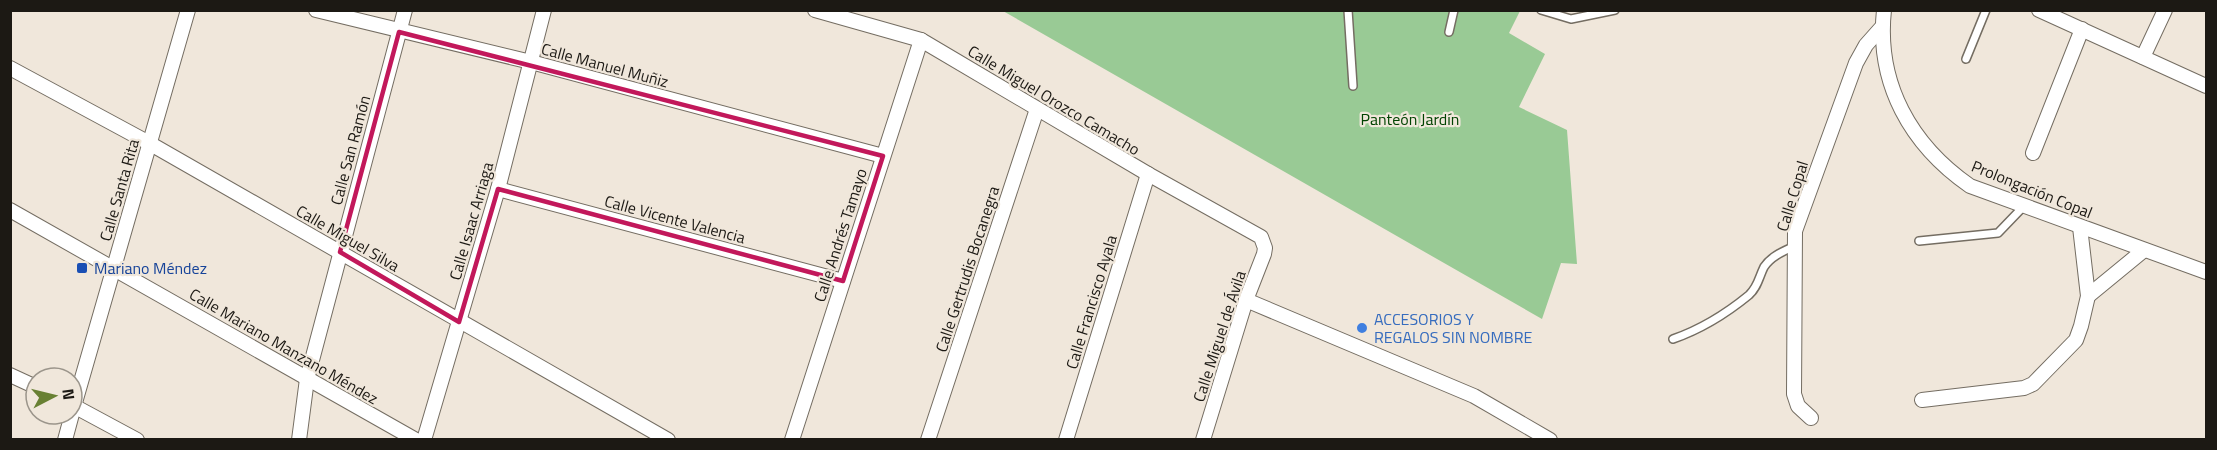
<svg xmlns="http://www.w3.org/2000/svg" width="2217" height="450" font-family="'Titillium Web',sans-serif">
<style>
.green{fill:#99ca95}
.lines{fill:none;stroke-linecap:round;stroke-linejoin:round}
.service-casing{stroke:#746d62;stroke-width:10}
.minor-casing{stroke:#746d62;stroke-width:16}
.service{stroke:#fff;stroke-width:7}
.minor{stroke:#fff;stroke-width:14}
.marked{fill:none;stroke:#c2185b;stroke-width:4.5;stroke-linejoin:round}
.transit-dot{fill:#1a4fb4;stroke:#f0e7db;stroke-width:2}
.shop-dot{fill:#3f7fe0;stroke:#f0e7db;stroke-width:2}
.labels{text-anchor:middle;dominant-baseline:central;stroke-width:4.5;stroke-linejoin:round;paint-order:stroke}
.street-label{font-size:16px;fill:#1c1914;stroke:#f0e7db}
.park-label{font-size:16px;fill:#004301;stroke:#f0e7db}
.transit-label{font-size:16px;fill:#164399;stroke:#f0e7db;text-anchor:start}
.shop-label{font-size:16px;fill:#366cbe;stroke:#f0e7db;text-anchor:start}
</style>
<rect width="100%" height="100%" fill="#f0e7db"/>
<polygon class="green" points="1003,11 1520,11 1509,33 1545,54 1519,107 1567,130 1577,264 1561,263 1542,319"/>
<g class="lines">
<g class="service-casing">
<g id="service">
<polyline points="1348,10 1353,86"/>
<polyline points="1541,10 1571,19 1615,10"/>
<polyline points="1449,32 1454,10"/>
<polyline points="1966,59 1986,10"/>
<polyline points="1919,241 1998,233 2023,207"/>
<path d="M1673,339C1699,330 1727,313 1749,295C1758,287 1759,277 1764,267C1771,256 1784,251 1795,246"/>
</g>
</g>
<g class="minor-casing">
<g id="minor">
<polyline points="316,10 531,62 883,156"/>
<polyline points="815,10 921,40 1148,174 1261,237 1265,248 1264,254 1246,300 1203,440"/>
<path d="M1884,10C1876,84 1911,145 1970,186L2206,272"/>
<polyline points="2039,10 2206,86"/>
<polyline points="2143,57 2165,10"/>
<polyline points="10,68 149,143 668,440"/>
<polyline points="2033,153 2082,29"/>
<polyline points="498,189 843,281"/>
<polyline points="10,210 416,440"/>
<polyline points="2088,296 2144,250"/>
<polyline points="1246,300 1474,396 1550,440"/>
<polyline points="10,375 36,387"/>
<polyline points="1922,400 2024,388 2033,384 2076,340 2081,326 2088,296 2080,227"/>
<polyline points="72,405 137,440"/>
<polyline points="72,413 188,10"/>
<polyline points="1811,418 1798,406 1794,394 1795,231 1856,63 1866,45 1882,27"/>
<polyline points="65,440 72,414"/>
<polyline points="299,440 307,379 405,10"/>
<polyline points="424,440 498,189 544,10"/>
<polyline points="792,440 921,40"/>
<polyline points="928,440 1037,109"/>
<polyline points="1066,440 1148,174"/>
</g>
</g>
<use href="#service" class="service"/>
<use href="#minor" class="minor"/>
</g>
<path class="marked" d="M399,32L883,156L843,281L498,189L459,322L340,252Z"/>
<rect class="transit-dot" x="76" y="262" width="12" height="12" rx="3"/>
<circle class="shop-dot" cx="1362" cy="328" r="6"/>
<g class="labels">
<g class="street-label">
<text transform="translate(605 65) rotate(15)">Calle Manuel Muñiz</text>
<text transform="translate(1054 100) rotate(31)">Calle Miguel Orozco Camacho</text>
<text transform="translate(350 150) rotate(-75)">Calle San Ramón</text>
<text transform="translate(2032 189) rotate(22)">Prolongación Copal</text>
<text transform="translate(119 190) rotate(-74)">Calle Santa Rita</text>
<text transform="translate(1792 196) rotate(-73)">Calle Copal</text>
<text transform="translate(675 219) rotate(15)">Calle Vicente Valencia</text>
<text transform="translate(471 221) rotate(-74)">Calle Isaac Arriaga</text>
<text transform="translate(840 235) rotate(-72)">Calle Andrés Tamayo</text>
<text transform="translate(348 238) rotate(30)">Calle Miguel Silva</text>
<text transform="translate(967 269) rotate(-72)">Calle Gertrudis Bocanegra</text>
<text transform="translate(1091 302) rotate(-73)">Calle Francisco Ayala</text>
<text transform="translate(1219 336) rotate(-72)">Calle Miguel de Ávila</text>
<text transform="translate(284 346) rotate(30)">Calle Mariano Manzano Méndez</text>
</g>
<g class="park-label">
<text x="1410" y="119">Panteón Jardín</text>
</g>
<g class="transit-label">
<text x="94" y="268">Mariano Méndez</text>
</g>
<g class="shop-label">
<text x="1374" y="319">ACCESORIOS Y<tspan x="1374" dy="18">REGALOS SIN NOMBRE</tspan></text>
</g>
</g>
<rect width="2217" height="450" fill="none" stroke="#1c1914" stroke-width="24"/>
<g transform="translate(54 396) rotate(83)"><circle r="28" fill="#f0e7db" stroke="#9b958b" stroke-width="1.5"/>
<path d="M0-4.5L10 22L0 15L-10 22Z" fill="#688033"/>
<text y="-9" font-size="16" font-weight="bold" text-anchor="middle" fill="#1c1914">N</text>
</g>
</svg>
